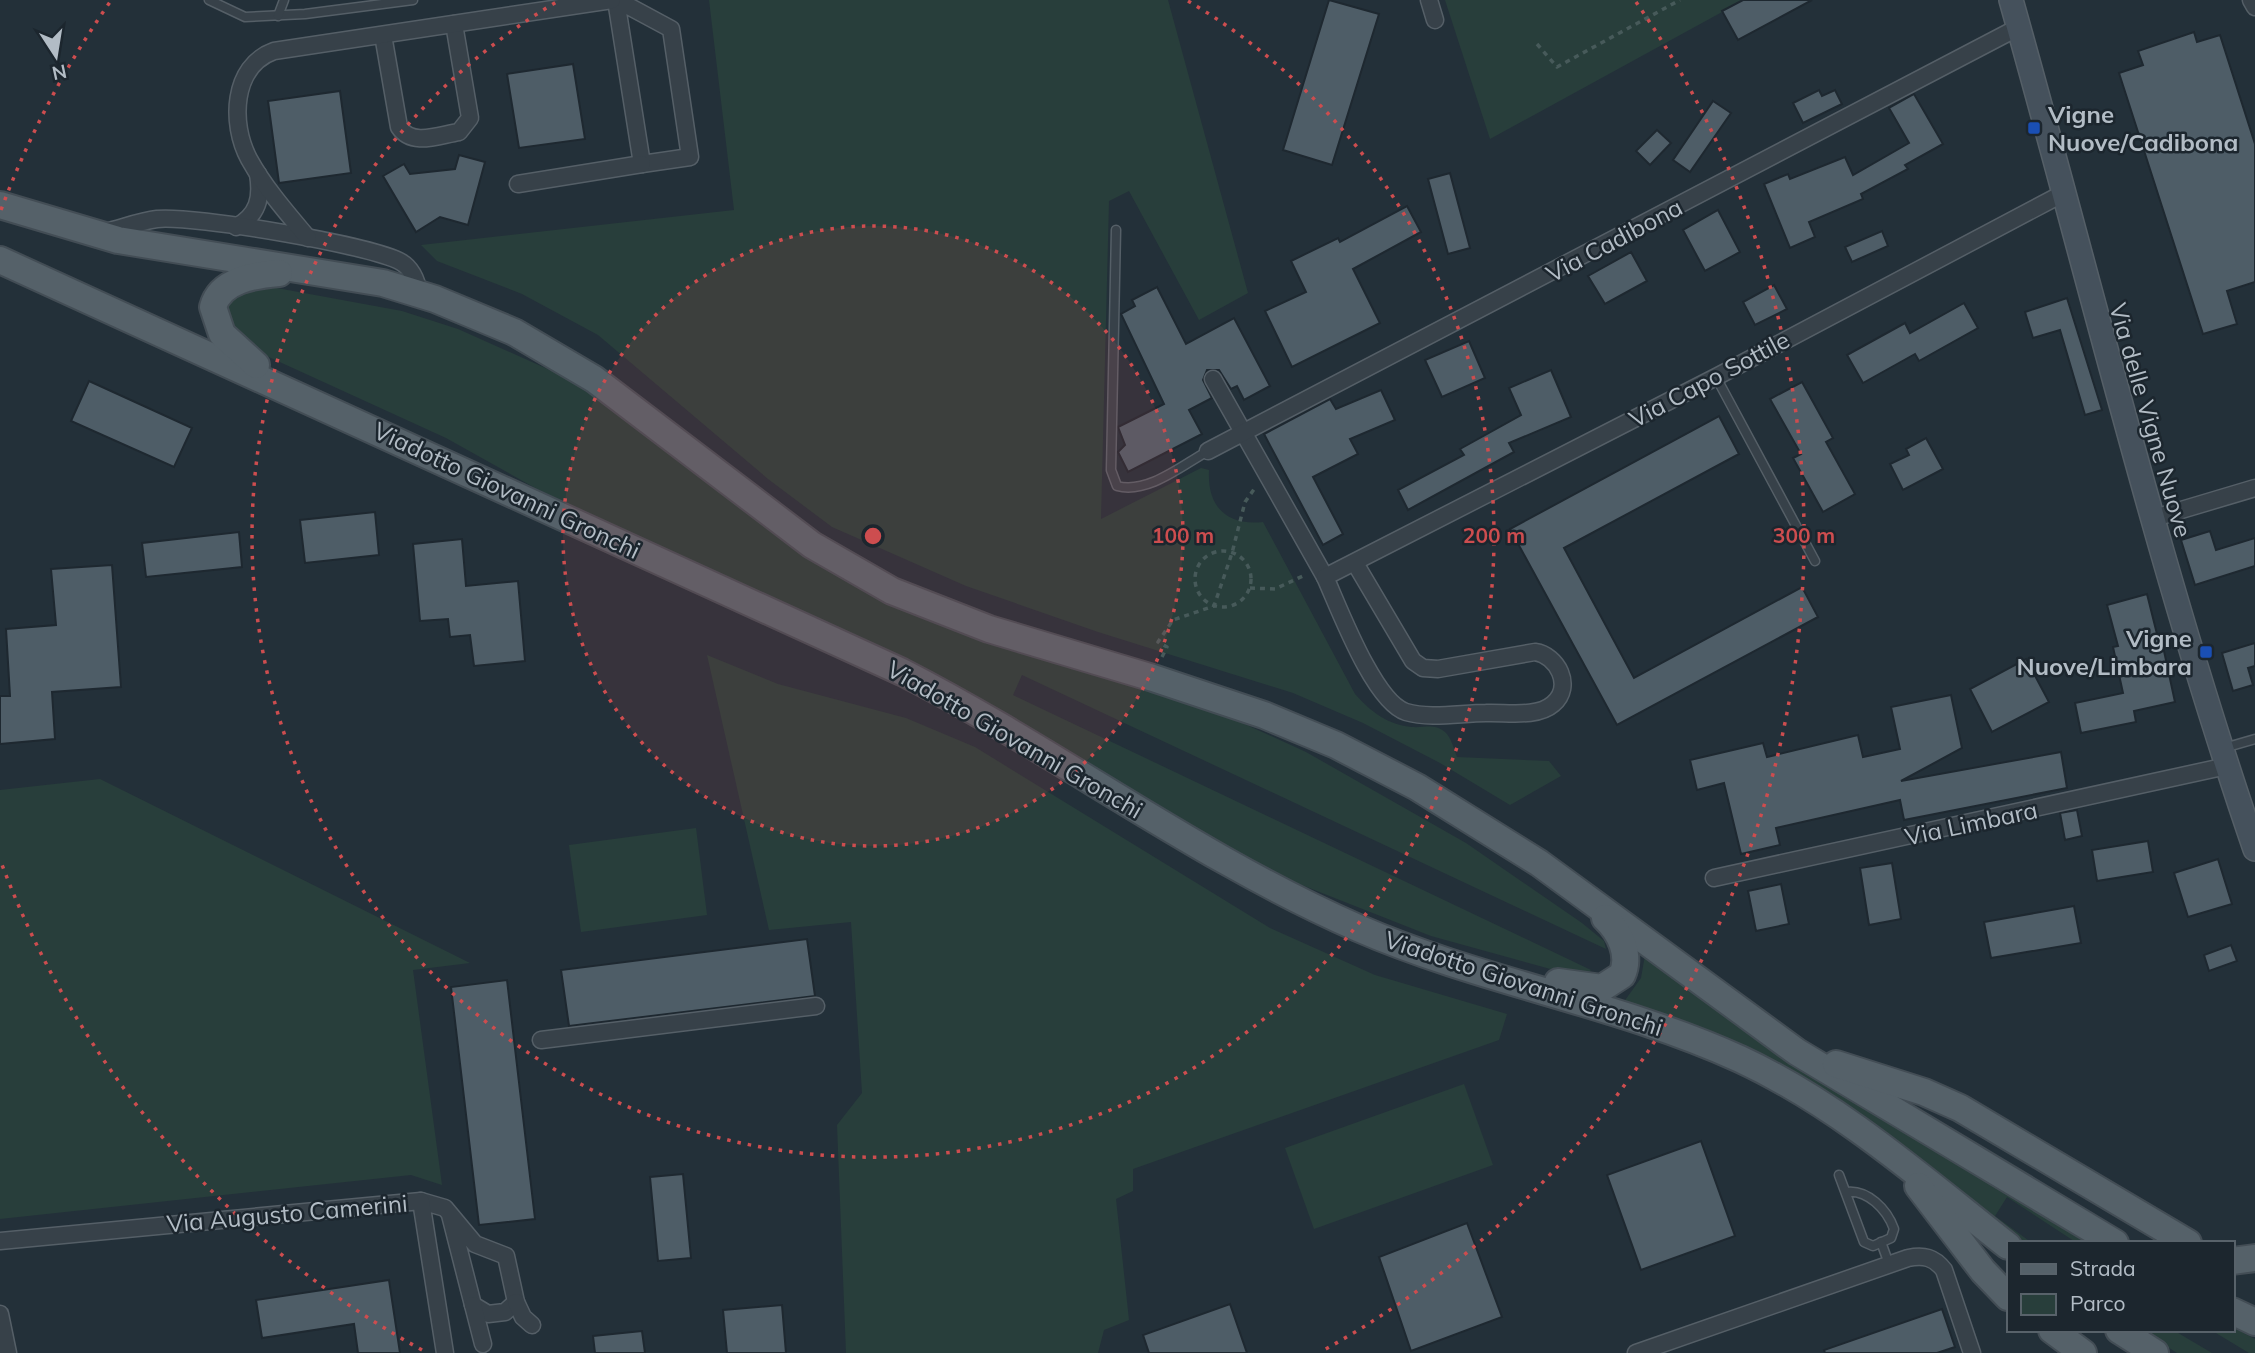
<svg xmlns="http://www.w3.org/2000/svg" width="2255" height="1353" font-family="Mulish,sans-serif">
<style>
.green{fill:#283e3b}
.building{fill:#4e5d67;stroke:#1e2830;stroke-width:2}
.lines{fill:none;stroke-linecap:round;stroke-linejoin:round}
.lane-casing{stroke:#555f67;stroke-width:11}
.street-casing{stroke:#555f67;stroke-width:19}
.secondary-casing{stroke:#555f67;stroke-width:26}
.primary-casing{stroke:#434d55;stroke-width:30}
.path{stroke:#475a5a;stroke-width:3.5;stroke-dasharray:5 5;stroke-linecap:butt}
.lane{stroke:#374149;stroke-width:8}
.street{stroke:#374149;stroke-width:16}
.secondary{stroke:#45515c;stroke-width:23}
.primary{stroke:#556169;stroke-width:26}
.ring{fill:none;stroke:#cd4d4f;stroke-width:3.5;stroke-dasharray:3.5 7}
.transit-dot{fill:#1a4fb4;stroke:#1c262e;stroke-width:2.5}
.labels{text-anchor:middle;dominant-baseline:central;stroke-width:5;stroke-linejoin:round;paint-order:stroke}
.poi-label{font-size:24px;font-weight:bold;fill:#b2bcc5;stroke:#1c262e;text-anchor:start}
.street-label{font-size:24px;fill:#b2bcc5;stroke:#1c262e}
.centre{fill:#cd4d4f;stroke:#1c262e;stroke-width:3.5}
.ring-label{font-size:21px;text-anchor:middle;font-weight:bold;fill:#cd4d4f;stroke:#1c262e;stroke-width:5;stroke-linejoin:round;paint-order:stroke}
</style>
<rect width="100%" height="100%" fill="#233039"/>
<g class="green">
<path d="M709,0H1168L1248,293L1199,320L1129,191L1109,201L1101,519L1201,468L1209,470C1207,507 1227,526 1263,522L1355,694C1371,712 1388,725 1412,727C1425,728 1434,723 1445,732C1451,737 1454,749 1457,757L1549,761L1561,776L1510,805L1440,763L1363,723L1293,693L1098,632L966,586L832,527L768,479L598,335L522,294L437,261L421,245L734,210Z"/>
<polygon points="1445,0 1744,0 1490,139"/>
<polygon points="266,286 402,311 458,329 572,380 606,400 755,519 861,589 921,618 983,641 1159,692 1225,715 1306,752 1466,843 1582,923 1604,941 1606,949 1022,675 1013,695 1591,970 1583,978 1431,936 1261,869 942,678 537,489 446,438 238,343 224,302 229,294"/>
<polygon points="707,655 778,684 906,718 975,747 1270,928 1375,975 1507,1014 1499,1040 1133,1169 1133,1191 1116,1199 1129,1320 1104,1330 1098,1353 846,1353 837,1125 862,1093 851,922 769,930"/>
<polygon points="100,779 470,963 413,970 442,1185 411,1175 0,1219 0,790"/>
<polygon points="696,828 707,915 581,932 569,845"/>
<polygon points="1645,955 2090,1243 2077,1243 2007,1197 1995,1216 2032,1243 2022,1243 1945,1180 1623,1003 1641,978"/>
<polygon points="1464,1084 1493,1165 1314,1229 1285,1148"/>
<polygon points="2232,1327 2255,1339 2255,1353 2249,1353 2211,1330 2232,1330"/>
<polygon points="2142,1330 2173,1330 2212,1353 2177,1353"/>
</g>
<g class="building">
<polygon points="1329,0 1379,14 1332,165 1283,150"/>
<polygon points="1743,0 1812,0 1738,40 1722,11"/>
<polygon points="2194,32 2197,42 2220,35 2255,144 2255,282 2227,291 2237,324 2203,334 2119,73 2143,65 2138,51"/>
<polygon points="573,64 585,139 519,148 507,74"/>
<polygon points="1819,90 1822,96 1835,90 1842,104 1803,123 1793,103"/>
<polygon points="340,91 351,173 279,183 268,101"/>
<polygon points="1914,94 1943,144 1905,165 1908,169 1861,194 1863,199 1809,222 1815,237 1790,248 1764,184 1788,174 1790,179 1845,157 1853,175 1909,143 1889,108"/>
<polygon points="1713,101 1731,113 1690,172 1673,160"/>
<polygon points="1657,130 1671,143 1650,165 1636,151"/>
<polygon points="459,155 485,162 468,225 440,217 416,232 383,176 404,164 410,174 455,169"/>
<polygon points="1450,173 1470,248 1448,254 1428,179"/>
<polygon points="1407,206 1421,232 1353,269 1380,323 1292,367 1265,311 1306,292 1291,261 1338,238 1340,242"/>
<polygon points="1718,210 1740,252 1705,271 1683,230"/>
<polygon points="1882,231 1888,246 1852,262 1845,247"/>
<polygon points="1631,252 1647,281 1605,304 1588,276"/>
<polygon points="1774,285 1787,309 1755,325 1743,302"/>
<polygon points="1157,287 1186,344 1234,318 1270,386 1244,400 1237,386 1231,389 1219,370 1207,370 1203,380 1212,398 1189,410 1202,434 1128,472 1118,452 1125,445 1118,427 1164,404 1121,314 1135,306 1132,300"/>
<polygon points="2067,298 2102,410 2085,415 2060,330 2033,338 2025,312"/>
<polygon points="1964,303 1978,328 1919,361 1915,354 1863,383 1847,355 1905,323 1910,333"/>
<polygon points="1469,341 1485,378 1442,397 1425,360"/>
<polygon points="1551,370 1571,417 1509,443 1514,452 1408,510 1398,490 1464,455 1460,449 1521,415 1509,388"/>
<polygon points="89,381 192,428 174,467 71,421"/>
<polygon points="1802,382 1833,438 1826,442 1855,494 1823,512 1793,458 1801,454 1770,399"/>
<polygon points="1381,390 1395,420 1350,439 1358,454 1313,477 1343,534 1323,545 1264,434 1330,399 1336,409"/>
<polygon points="1719,416 1739,454 1564,548 1634,678 1802,587 1818,617 1617,725 1510,529"/>
<polygon points="1926,438 1943,469 1903,490 1890,464 1909,455 1906,449"/>
<polygon points="375,512 379,555 305,563 300,520"/>
<polygon points="2210,531 2216,550 2255,538 2255,566 2195,585 2181,540"/>
<polygon points="239,532 242,567 146,577 142,543"/>
<polygon points="462,539 466,586 518,581 525,661 474,666 470,635 450,637 448,619 420,621 413,544"/>
<polygon points="112,565 121,687 52,692 55,739 0,744 0,696 10,696 6,629 56,625 51,569"/>
<polygon points="2147,594 2158,638 2161,637 2175,702 2134,711 2136,722 2081,733 2075,703 2123,693 2113,647 2118,646 2107,605"/>
<polygon points="2255,643 2255,666 2248,668 2253,685 2233,691 2222,653"/>
<polygon points="2026,659 2049,702 1992,732 1970,689"/>
<polygon points="1951,695 1962,748 1901,781 2061,752 2067,788 1904,820 1900,800 1776,828 1780,845 1741,854 1724,783 1697,790 1690,760 1763,743 1767,757 1858,735 1863,757 1900,749 1891,707"/>
<polygon points="2077,810 2082,836 2065,840 2060,813"/>
<polygon points="2148,841 2153,872 2097,881 2092,850"/>
<polygon points="2218,859 2232,904 2188,917 2174,873"/>
<polygon points="1892,863 1901,919 1869,925 1860,868"/>
<polygon points="1781,884 1789,924 1756,931 1748,891"/>
<polygon points="2074,906 2081,943 1991,958 1984,922"/>
<polygon points="807,939 815,996 569,1026 561,970"/>
<polygon points="2231,945 2237,961 2209,971 2204,955"/>
<polygon points="507,980 535,1219 479,1225 451,987"/>
<polygon points="1701,1141 1735,1236 1641,1270 1607,1175"/>
<polygon points="683,1174 691,1258 658,1261 650,1177"/>
<polygon points="1467,1223 1502,1317 1411,1351 1379,1257"/>
<polygon points="389,1280 400,1353 358,1353 354,1324 262,1338 256,1300"/>
<polygon points="1230,1304 1247,1353 1149,1353 1143,1335"/>
<polygon points="782,1305 786,1353 727,1353 723,1310"/>
<polygon points="1942,1309 1955,1347 1937,1353 1825,1353 1824,1350"/>
<polygon points="642,1331 645,1353 595,1353 593,1336"/>
</g>
<g class="lines">
<g class="lane-casing">
<g id="lane">
<polyline points="209,0 245,17 305,14 413,0"/>
<polyline points="278,16 284,0"/>
<path d="M1116,230L1111,470L1117,486C1148,494 1181,466 1208,451"/>
<polyline points="1716,377 1815,561"/>
<polyline points="2224,748 2255,739"/>
<path d="M1839,1175L1864,1242L1873,1246L1891,1238L1894,1229C1887,1209 1867,1189 1846,1192"/>
<polyline points="1881,1242 1889,1264"/>
</g>
</g>
<g class="street-casing">
<g id="street">
<polyline points="616,0 642,164 690,157 671,29 617,0"/>
<polyline points="1429,0 1435,20"/>
<polyline points="2251,0 2255,7"/>
<path d="M383,35L399,127C412,147 439,135 459,132L470,118L454,24"/>
<polyline points="518,184 642,164"/>
<path d="M236,227C258,215 262,198 258,174"/>
<path d="M105,232C122,228 140,221 157,219C193,215 371,245 401,262C413,269 417,281 419,294"/>
<path d="M308,238C287,213 265,188 249,159C230,124 232,66 274,51L612,0"/>
<polyline points="1213,379 1325,577"/>
<polyline points="1208,451 2019,27"/>
<polyline points="2151,519 2255,488"/>
<path d="M1355,563L1413,661L1423,668L1438,669L1535,652C1557,655 1574,686 1553,704C1537,718 1506,712 1486,713C1461,713 1430,719 1406,712C1374,702 1339,608 1325,577L1716,377L2062,194"/>
<polyline points="1714,878 2227,766"/>
<polyline points="541,1040 816,1006"/>
<polyline points="421,1201 445,1208 475,1244 506,1256 516,1302 505,1312 488,1314 473,1305 450,1215"/>
<polyline points="0,1241 421,1201 445,1353"/>
<polyline points="516,1302 523,1317 532,1325"/>
<polyline points="473,1305 483,1344"/>
<polyline points="0,1314 8,1353"/>
<path d="M1636,1353L1908,1258C1924,1255 1934,1257 1944,1270L1972,1353"/>
</g>
</g>
<g class="secondary-casing">
<path id="secondary" d="M2011,0C2091,284 2159,570 2255,849"/>
</g>
<g class="primary-casing">
<g id="primary">
<polyline points="0,205 118,240 383,283 435,299 514,332 594,379 812,545 892,591 989,629 1153,678 1264,715 1336,745 1417,787 1539,863 1797,1052 2115,1243"/>
<path d="M0,260L902,672C1058,752 1198,858 1358,928C1482,982 1617,1003 1740,1059C1839,1105 1923,1179 2008,1246"/>
<path d="M256,365L222,334L213,307C220,280 255,275 279,273"/>
<path d="M1558,982L1602,988L1622,975C1631,955 1620,932 1605,918"/>
<polyline points="1836,1064 1924,1092 1960,1108 2188,1243"/>
<polyline points="1918,1186 1983,1271 2008,1297"/>
<polyline points="2232,1261 2255,1258"/>
<polyline points="2232,1311 2255,1322"/>
<polyline points="2052,1330 2083,1353"/>
<polyline points="2119,1330 2155,1353"/>
</g>
</g>
<g class="path">
<polyline points="1537,44 1557,67 1680,0"/>
<circle cx="1223" cy="579" r="28"/>
<polyline points="1250,588 1275,589 1305,575"/>
<polyline points="1162,657 1167,647 1158,642 1173,620 1214,606 1232,553 1245,502 1255,488"/>
</g>
<use href="#lane" class="lane"/>
<use href="#street" class="street"/>
<use href="#secondary" class="secondary"/>
<use href="#primary" class="primary"/>
</g>
<circle cx="873" cy="536" r="310" fill="#cd4d4f" fill-opacity=".12"/>
<g class="ring">
<circle cx="873" cy="536" r="310"/>
<path d="M1188 1A621 621 0 1 1 558 1"/>
<path d="M422 1350A931 931 0 0 1 1 862M1 210A931 931 0 0 1 110 2M1636 2A931 931 0 0 1 1324 1350"/>
</g>
<g class="transit-dot">
<rect x="2027" y="121" width="14" height="14" rx="3.5"/>
<rect x="2199" y="645" width="14" height="14" rx="3.5"/>
</g>
<g class="labels">
<g class="poi-label">
<text x="2048" y="114">Vigne<tspan x="2048" dy="28">Nuove/Cadibona</tspan></text>
<text x="2192" y="638" text-anchor="end">Vigne<tspan x="2192" dy="28">Nuove/Limbara</tspan></text>
</g>
<g class="street-label">
<text transform="translate(1614 240) rotate(-28)">Via Cadibona</text>
<text transform="translate(1709 379) rotate(-28)">Via Capo Sottile</text>
<text transform="translate(2151 420) rotate(74)">Via delle Vigne Nuove</text>
<text transform="translate(507 490) rotate(25)">Viadotto Giovanni Gronchi</text>
<text transform="translate(1015 739) rotate(30)">Viadotto Giovanni Gronchi</text>
<text transform="translate(1971 823) rotate(-12)">Via Limbara</text>
<text transform="translate(1524 983) rotate(18)">Viadotto Giovanni Gronchi</text>
<text transform="translate(287 1213) rotate(-5)">Via Augusto Camerini</text>
</g>
</g>
<circle cx="873" cy="536" r="10" class="centre"/>
<g class="ring-label">
<text x="1183" y="543">100 m</text>
<text x="1494" y="543">200 m</text>
<text x="1804" y="543">300 m</text>
</g>
<rect x="2007" y="1241" width="228" height="91" fill="#1c262e" stroke="#58626a" stroke-width="2"/>
<rect x="2021" y="1264" width="35" height="10" fill="#556169" stroke="#58626a" stroke-width="2"/>
<text x="2070" y="1276" font-size="21" fill="#b2bcc5">Strada</text>
<rect x="2021" y="1294" width="35" height="21" fill="#283e3b" stroke="#58626a" stroke-width="2"/>
<text x="2070" y="1311" font-size="21" fill="#b2bcc5">Parco</text>
<g transform="translate(56 56) rotate(168)" stroke="#1c262e" stroke-width="5" paint-order="stroke">
<path d="M0-5L12 26L0 18L-12 26Z" fill="#b2bcc5"/>
<text y="-10" font-size="19" font-weight="bold" text-anchor="middle" fill="#b2bcc5">N</text>
</g>
</svg>
